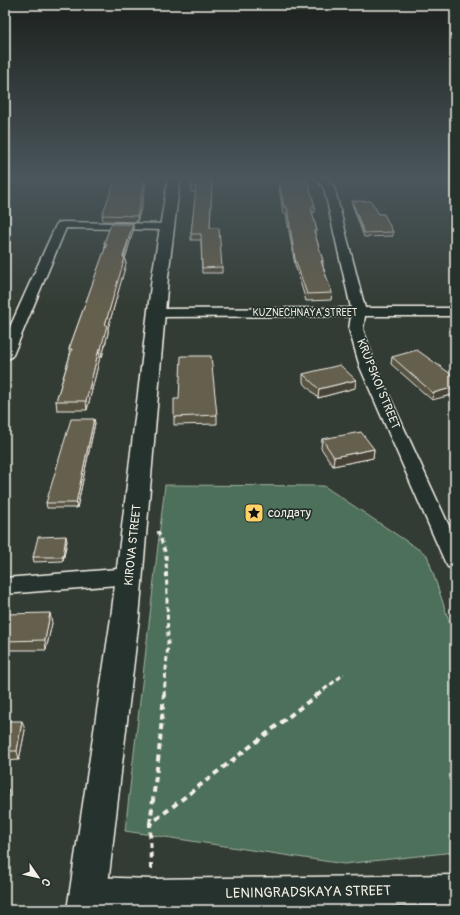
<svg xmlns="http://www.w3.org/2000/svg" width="460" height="915" font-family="Pangolin,sans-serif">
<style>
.green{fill:#4e705a;stroke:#a1b0a1}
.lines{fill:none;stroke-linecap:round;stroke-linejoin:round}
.minor-casing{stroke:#f4f1e8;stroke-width:3}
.tertiary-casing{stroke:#f4f1e8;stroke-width:3}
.path-far1{stroke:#f4f1e8;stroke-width:3;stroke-dasharray:5 3.5;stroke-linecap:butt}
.path{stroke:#f4f1e8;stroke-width:4;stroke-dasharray:6 4.5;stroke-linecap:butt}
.minor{fill:#26332d;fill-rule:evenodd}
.tertiary{fill:#26332d;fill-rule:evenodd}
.wall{fill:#575243;stroke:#f4f1e8}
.shaded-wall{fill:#474237;stroke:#f4f1e8}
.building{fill:#655f4e;stroke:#f4f1e8}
.labels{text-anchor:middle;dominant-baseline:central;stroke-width:3.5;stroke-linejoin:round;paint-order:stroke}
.far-street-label{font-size:10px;fill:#f4f1e8;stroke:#26332d}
.street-label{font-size:12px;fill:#f4f1e8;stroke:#26332d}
.poi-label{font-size:12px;fill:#f4f1e8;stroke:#26332d;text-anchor:start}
.near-street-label{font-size:14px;fill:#f4f1e8;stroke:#26332d}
</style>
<rect width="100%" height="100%" fill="#333c34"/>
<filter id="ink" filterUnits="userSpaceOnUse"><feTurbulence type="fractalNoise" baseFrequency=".025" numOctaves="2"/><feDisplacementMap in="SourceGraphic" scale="8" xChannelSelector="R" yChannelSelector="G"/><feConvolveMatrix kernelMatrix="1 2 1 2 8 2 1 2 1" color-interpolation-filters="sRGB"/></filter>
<g filter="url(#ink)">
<polygon class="green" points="165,485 324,486 427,555 455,639 455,852 344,864 125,831"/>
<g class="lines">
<g class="minor-casing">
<g id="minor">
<polygon points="315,178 326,178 334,187 365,308 455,308 455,316 365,316 363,329 376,367 455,539 455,569 448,567 445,562 360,367 349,329 351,316 156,317 151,316 149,313 151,310 156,309 351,308 324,188"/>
<polygon points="62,222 166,224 170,225 172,227 170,229 166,230 66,228 13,355 10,358 5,360 5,338 56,225 58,223"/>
<polygon points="130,568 138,571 141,576 138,581 130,584 5,594 5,578"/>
<polygon points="455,875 455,905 151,909 89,907 78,903 74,892 78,881 89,877 151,879"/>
</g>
</g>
<g class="tertiary-casing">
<polygon id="tertiary" points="168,178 180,178 168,277 139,618 105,910 67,910 111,618 152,277"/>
</g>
<g class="path-far1">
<polyline points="158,531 166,554 168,643 164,695"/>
<polyline points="317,695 344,674"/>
</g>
<g class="path">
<polyline points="150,824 159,752 164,694"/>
<polyline points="151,869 150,824 318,694"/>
</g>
<use href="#minor" class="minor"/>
<use href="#tertiary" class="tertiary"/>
</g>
<g class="wall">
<polygon points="209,178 209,182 212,182 210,228 222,267 222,273 202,273 201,240 191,240 191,234 196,192 191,192 191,187"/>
<polygon points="143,181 145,181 145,187 143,197 143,201 137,222 103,221 102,215"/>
<polygon points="279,181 315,207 315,212 312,213 317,231 316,237 323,261 323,267 332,293 331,300 306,301 295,265 286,213 283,213 279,187"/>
<polygon points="352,201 379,214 393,232 393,236 364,237 352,204"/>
<polygon points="133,224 133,231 125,259 126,264 108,328 108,333 102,357 100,357 87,410 57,410 56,401 70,355 69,349 105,250 104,243"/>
<polygon points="392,357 455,377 432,400 391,364"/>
<polygon points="303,374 355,388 318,398 303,382"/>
<polygon points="179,399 217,415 217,424 174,425 174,417"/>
<polygon points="95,423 77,508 47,508 46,503"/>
<polygon points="322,439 374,449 373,458 333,466 321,448"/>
<polygon points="67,541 63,561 34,562 33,557"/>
<polygon points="5,614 52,623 46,650 5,650"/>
<polygon points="5,721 25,730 19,760 5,761"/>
</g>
<g class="shaded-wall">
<polygon points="145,181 145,187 143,197 143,201 137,222 137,216 141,195"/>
<polygon points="133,224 133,231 125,259 126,264 108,328 108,333 102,357 101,349 105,325"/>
<polygon points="99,349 100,357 87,410 86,401"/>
<polygon points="356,380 355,388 318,398 319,389"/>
<polygon points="455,387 455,394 432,400 433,393"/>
<polygon points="94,419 95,423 77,508 76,503"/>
<polygon points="374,449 373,458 333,466 334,457"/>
<polygon points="66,536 67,541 63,561 63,557"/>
<polygon points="50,613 52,623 46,650 45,640"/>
<polygon points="22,721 25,730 19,760 17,751"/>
<polygon points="8,789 9,794 5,815 5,803"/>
</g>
<g class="building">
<polygon points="116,178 142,178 142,181 145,181 141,195 142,195 137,216 102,215"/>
<polygon points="192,178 208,178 208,182 212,182 210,228 219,228 222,267 202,268 201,234 191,234 196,187 191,187"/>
<polygon points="279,181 308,181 315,207 311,207 317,231 314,231 323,261 321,261 332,293 307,294 295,259 287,207 284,207"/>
<polygon points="352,201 371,201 379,214 384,214 393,232 364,233"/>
<polygon points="111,224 133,224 123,257 125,257 105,325 107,325 101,349 99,349 86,401 56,401 72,349 69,349 107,243 104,243"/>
<polygon points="417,350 455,377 455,387 433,393 392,357"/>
<polygon points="181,356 211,356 217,415 174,417 174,399 179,399"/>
<polygon points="340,365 356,380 319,389 303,374"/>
<polygon points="71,419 94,419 76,503 46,503"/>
<polygon points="361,432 374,449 334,457 322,439"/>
<polygon points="66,536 63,557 33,557 38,537"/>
<polygon points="50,613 45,640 5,641 5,614"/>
<polygon points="5,721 22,721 17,751 5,751"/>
<polygon points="5,789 8,789 5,803"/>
</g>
</g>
<linearGradient id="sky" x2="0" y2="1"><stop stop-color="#1c211d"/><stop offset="0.58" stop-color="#4a565c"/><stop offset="1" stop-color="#4a565c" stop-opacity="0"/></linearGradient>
<rect width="460" height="307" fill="url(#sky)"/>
<defs>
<g id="sight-square" transform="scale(1)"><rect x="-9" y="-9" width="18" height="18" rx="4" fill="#ffd166" stroke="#26332d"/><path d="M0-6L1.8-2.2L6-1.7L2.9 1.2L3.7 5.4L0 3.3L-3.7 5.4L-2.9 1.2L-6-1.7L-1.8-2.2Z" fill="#111"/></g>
</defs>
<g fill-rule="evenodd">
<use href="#sight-square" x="254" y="513"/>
</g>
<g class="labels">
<g class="far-street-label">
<text x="305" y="313">KUZNECHNAYA STREET</text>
</g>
<g class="street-label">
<text transform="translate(378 384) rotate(68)">KRUPSKOI STREET</text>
<text transform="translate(133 545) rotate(-84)">KIROVA STREET</text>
</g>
<g class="poi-label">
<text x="268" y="513">солдату</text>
</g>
<g class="near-street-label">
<text transform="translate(308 892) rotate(-1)">LENINGRADSKAYA STREET</text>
</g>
</g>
<rect width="460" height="915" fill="none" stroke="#26332d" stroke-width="20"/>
<rect x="10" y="10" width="440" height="895" fill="none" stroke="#f4f1e8" stroke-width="1.5" filter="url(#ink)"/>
<g transform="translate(38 877) rotate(124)" stroke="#26332d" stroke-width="3" paint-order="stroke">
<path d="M0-3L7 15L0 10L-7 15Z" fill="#f4f1e8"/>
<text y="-6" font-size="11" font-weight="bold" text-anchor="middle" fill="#f4f1e8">С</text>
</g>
</svg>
